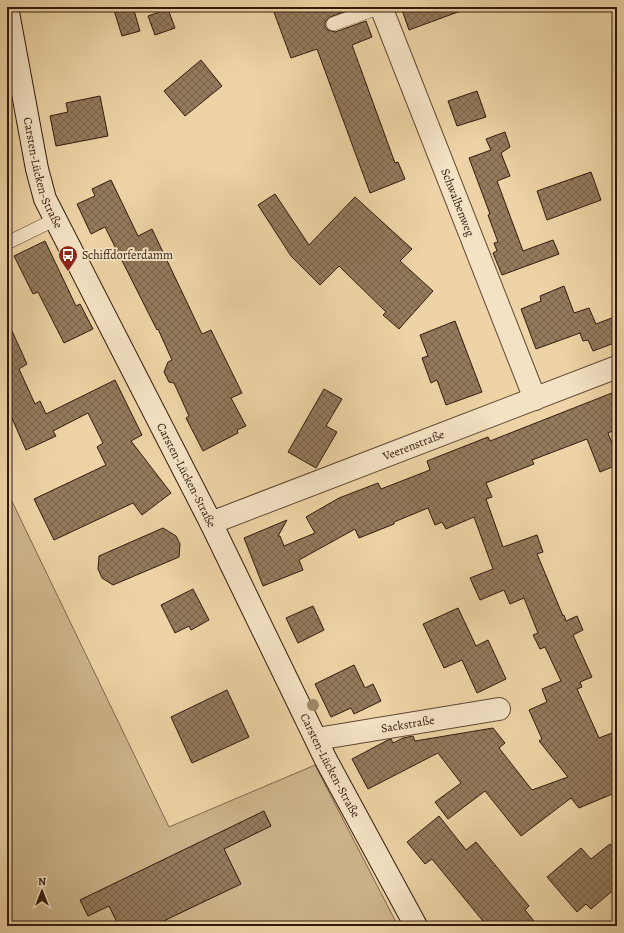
<svg xmlns="http://www.w3.org/2000/svg" width="624" height="933" font-family="Alegreya,serif">
<style>
.park{fill:#cdb48b;stroke:#80674c}
.building{fill:url(#building-cross-hatch);stroke:#321a0d}
.lines{fill:none;stroke-linecap:round;stroke-linejoin:round}
.lane-casing{stroke:#614833;stroke-width:14}
.street-casing{stroke:#614833;stroke-width:24}
.secondary-casing{stroke:#321a0d;stroke-width:24}
.lane{stroke:#f3e2c4;stroke-width:13}
.street{stroke:#f3e2c4;stroke-width:22}
.secondary{stroke:#f3e2c4;stroke-width:22}
.tree{fill:#9f8766}
.labels{text-anchor:middle;dominant-baseline:central;stroke-width:4;stroke-linejoin:round;paint-order:stroke}
.street-label{font-size:12px;fill:#321a0d;stroke:#f3e2c4}
.poi-label{font-size:12px;fill:#321a0d;stroke:#f3e2c4;text-anchor:start}
</style>
<defs>
<pattern id="building-cross-hatch" width="8" height="8" patternUnits="userSpaceOnUse"><rect width="8" height="8" fill="#937a5c"/><path d="M0 0l8 8M0 8l8-8" fill="none" stroke="#79634a"/></pattern>
</defs>
<rect width="100%" height="100%" fill="#edd3a5"/>
<filter id="stains"><feTurbulence type="fractalNoise" baseFrequency=".005" numOctaves="4"/><feColorMatrix values="0 0 0 0 .2 0 0 0 0 .09 0 0 0 0 .02 0 0 0 .5 -.17"/></filter>
<radialGradient id="worn" r=".72"><stop offset=".6" stop-color="#630" stop-opacity="0"/><stop offset="1" stop-color="#630" stop-opacity=".3"/></radialGradient>
<polygon class="park" points="7,491 169,827 315,765 398,926 7,926"/>
<g class="building">
<polygon points="113,7 133,7 140,31 122,36"/>
<polygon points="272,7 357,7 330,17 325,22 325,26 328,30 335,32 366,21 372,37 352,45 395,163 398,162 405,179 370,193 317,49 291,58"/>
<polygon points="401,7 466,7 466,9 409,30"/>
<polygon points="168,9 175,28 155,35 148,16"/>
<polygon points="201,60 222,86 185,116 164,91"/>
<polygon points="477,91 486,117 457,126 448,101"/>
<polygon points="100,96 108,136 56,146 50,116 68,112 66,103"/>
<polygon points="505,132 510,147 501,153 510,176 497,181 523,251 553,240 559,254 502,275 493,253 497,251 494,243 498,242 488,215 490,214 469,158 491,150 486,139"/>
<polygon points="591,172 601,200 547,220 537,191"/>
<polygon points="111,180 138,236 152,229 202,334 211,330 242,393 231,398 246,426 237,430 238,433 203,451 186,418 189,416 174,383 169,382 164,372 168,362 172,360 158,329 157,330 105,227 91,234 77,204 95,196 92,189"/>
<polygon points="275,194 309,245 355,197 412,249 400,261 433,291 399,329 383,315 386,312 339,266 320,285 291,256 258,205"/>
<polygon points="45,241 76,306 80,304 93,329 64,343 38,292 33,294 14,256"/>
<polygon points="564,286 574,313 589,308 596,324 617,316 617,342 593,351 588,340 583,341 580,333 536,349 521,309 541,301 540,296"/>
<polygon points="7,320 27,364 19,369 35,404 40,401 46,414 115,380 142,435 131,441 171,493 142,515 133,503 54,540 34,499 106,465 97,447 103,443 88,413 53,431 56,436 26,450 7,407"/>
<polygon points="455,321 482,392 446,405 437,380 431,383 422,358 428,356 420,335"/>
<polygon points="324,389 342,399 326,426 337,432 316,468 288,452"/>
<polygon points="617,391 617,429 608,433 617,456 617,465 600,472 587,439 532,460 534,464 486,483 492,497 486,499 503,547 537,535 543,552 537,554 563,616 564,615 566,621 577,616 583,630 573,635 592,677 580,682 582,687 577,689 599,738 617,731 617,792 579,808 571,798 521,836 485,791 448,819 435,802 461,783 438,753 368,789 352,759 388,740 391,739 393,743 403,738 413,736 415,741 493,728 505,743 499,748 532,790 568,777 539,741 542,739 529,710 547,702 542,689 561,681 545,647 540,649 533,635 538,633 524,598 510,604 504,590 480,600 470,578 493,569 474,517 446,529 442,522 435,525 428,508 394,522 394,524 359,538 355,529 299,560 303,570 263,586 244,538 287,520 278,536 280,536 284,546 315,533 306,517 339,498 378,483 381,489 430,470 427,461 488,437 490,441"/>
<polygon points="163,528 176,536 180,544 179,557 113,585 102,578 98,569 99,556"/>
<polygon points="193,589 209,620 191,630 189,626 175,633 161,605"/>
<polygon points="313,606 324,630 298,643 286,618"/>
<polygon points="458,608 476,646 488,640 506,679 477,693 462,660 444,668 423,624"/>
<polygon points="354,665 365,688 373,684 381,701 354,714 351,708 331,717 315,684"/>
<polygon points="227,690 249,737 192,763 171,717"/>
<polygon points="264,811 271,826 224,849 241,884 153,926 119,926 109,906 88,916 80,900"/>
<polygon points="439,816 466,850 476,842 529,906 525,910 538,926 487,926 432,859 425,864 407,842"/>
<polygon points="610,844 617,853 617,887 591,909 586,904 577,912 547,877 581,848 591,859"/>
</g>
<g class="lines">
<g class="lane-casing">
<g id="lane">
<polyline points="333,24 381,7"/>
<polyline points="7,243 56,219"/>
</g>
</g>
<g class="street-casing">
<g id="street">
<path id="s1" d="M381,7L535,399"/>
<path id="s2" d="M211,523L617,367"/>
<path id="s3" d="M317,739L499,709"/>
</g>
</g>
<g class="secondary-casing">
<g id="secondary">
<path id="s4" d="M7,7L37,169L45,199L211,523L326,760L416,926"/>
</g>
</g>
<use href="#lane" class="lane"/>
<use href="#street" class="street"/>
<use href="#secondary" class="secondary"/>
</g>
<circle class="tree" cx="313" cy="705" r="6"/>
<defs>
<g id="bus-pin" transform="scale(1)"><path d="M0 17L-7.5 6A9.5 9.5 0 1 1 7.5 6Z" fill="#8f2418" stroke="#f3e2c4"/><path d="M-5-6H5V4H4V6H2V4H-2V6H-4V4H-5ZM-3.5-4V0h7V-4ZM-3.5 1.2v1.5H-2V1.2ZM2 1.2v1.5H3.5V1.2Z" fill="#fff"/></g>
</defs>
<g fill-rule="evenodd">
<use href="#bus-pin" x="68" y="255"/>
</g>
<g class="labels">
<g class="street-label">
<text stroke="none"><textPath href="#s4" startOffset="170">Carsten-Lücken-Straße</textPath></text>
<text stroke="none"><textPath href="#s1" startOffset="210">Schwalbenweg</textPath></text>
<text stroke="none"><textPath href="#s2" startOffset="217">Veerenstraße</textPath></text>
<text stroke="none"><textPath href="#s4" startOffset="506">Carsten-Lücken-Straße</textPath></text>
<text stroke="none"><textPath href="#s3" startOffset="92">Sackstraße</textPath></text>
<text stroke="none"><textPath href="#s4" startOffset="830">Carsten-Lücken-Straße</textPath></text>
</g>
<g class="poi-label">
<text x="82" y="255">Schiffdorferdamm</text>
</g>
</g>
<rect width="624" height="933" fill="none" stroke="#edd3a5" stroke-width="24"/>
<rect x="8" y="8" width="608" height="917" fill="none" stroke="#321a0d" stroke-width="2"/>
<rect x="12" y="12" width="600" height="909" fill="none" stroke="#321a0d"/>
<g transform="translate(42 891)" stroke="#f3e2c4" stroke-width="3" paint-order="stroke">
<path d="M0-3L7 15L0 10L-7 15Z" fill="#321a0d"/>
<text y="-6" font-size="11" font-weight="bold" text-anchor="middle" fill="#321a0d">N</text>
</g>
<rect width="100%" height="100%" filter="url(#stains)"/>
<rect width="100%" height="100%" fill="url(#worn)"/>
</svg>
